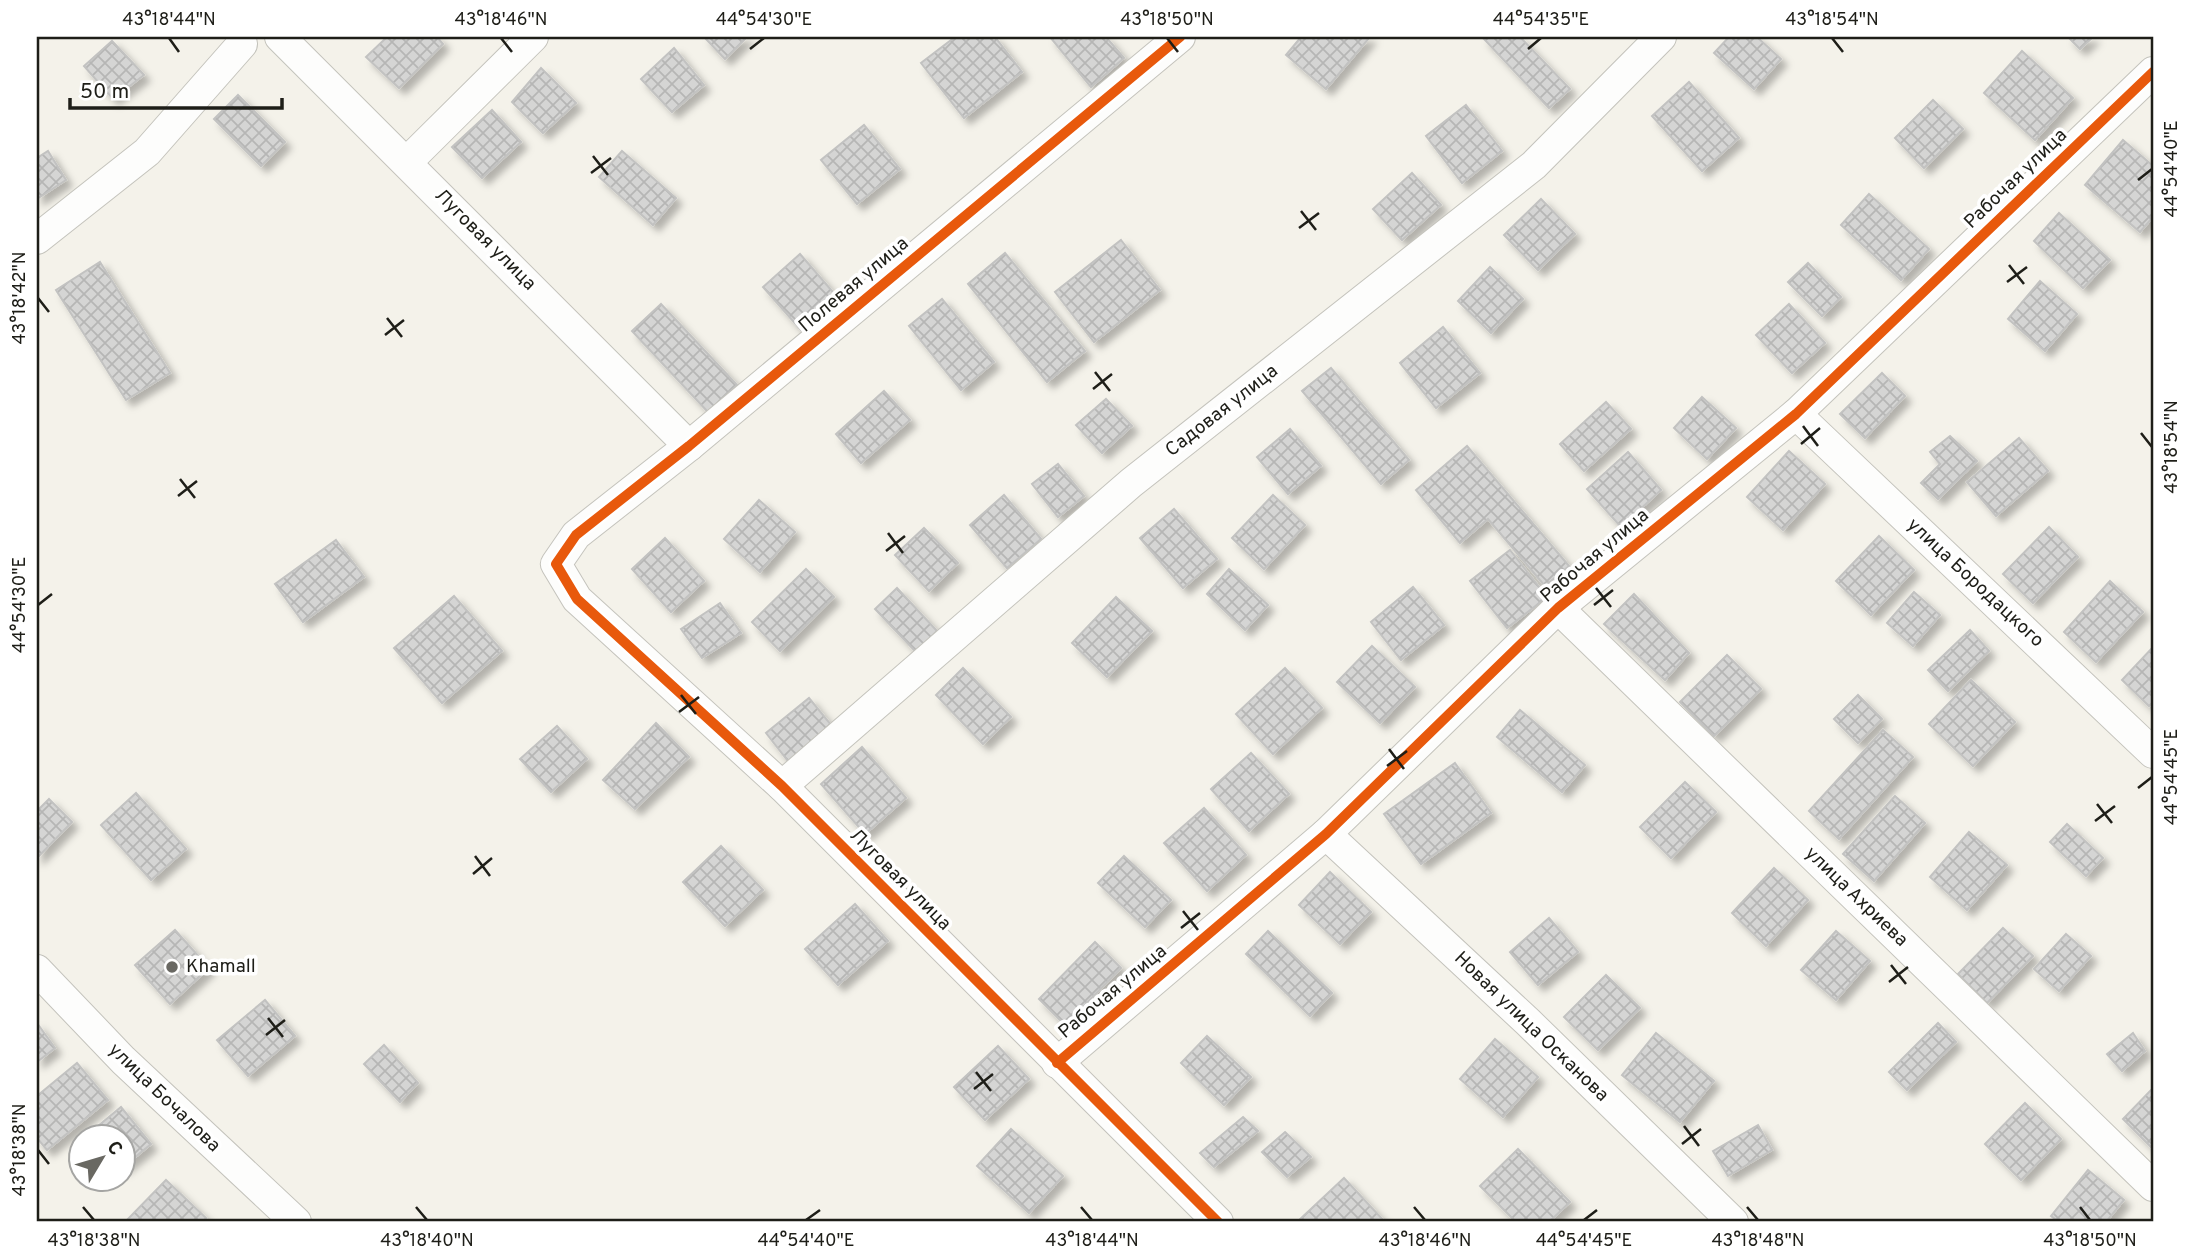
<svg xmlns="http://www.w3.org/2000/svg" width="2190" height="1259" font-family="Overpass,sans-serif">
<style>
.building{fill:url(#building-cross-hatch);stroke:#c2c2c1;stroke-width:2;filter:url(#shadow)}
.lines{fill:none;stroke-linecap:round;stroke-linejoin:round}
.minor-casing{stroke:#c4c3bc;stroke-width:32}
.minor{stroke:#fdfdfc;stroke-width:30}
.cycleway-casing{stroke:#fff;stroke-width:15}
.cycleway{stroke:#e8590c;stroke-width:10}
.ticks{fill:none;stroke:#1e1e18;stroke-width:2.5}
.poi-dot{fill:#696862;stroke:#fff;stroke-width:2.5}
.labels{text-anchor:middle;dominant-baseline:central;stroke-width:7;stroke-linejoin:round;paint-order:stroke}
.street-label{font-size:19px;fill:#1e1e18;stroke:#fff}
.poi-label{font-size:19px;fill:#1e1e18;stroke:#fff;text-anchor:start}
.neatline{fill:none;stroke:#1e1e18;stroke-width:2.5}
.ticks-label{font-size:18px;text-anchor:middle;fill:#1e1e18}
</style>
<defs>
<pattern id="building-cross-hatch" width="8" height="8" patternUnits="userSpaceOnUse" patternTransform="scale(1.75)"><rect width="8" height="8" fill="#d5d5d4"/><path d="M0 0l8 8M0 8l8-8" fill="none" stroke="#b6b6b5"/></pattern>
<filter id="shadow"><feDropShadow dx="6" dy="6" stdDeviation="3.5" flood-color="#0004"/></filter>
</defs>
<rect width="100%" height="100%" fill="#f4f2ea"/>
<g class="building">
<polygon points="387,37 437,37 443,44 399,88 366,57"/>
<polygon points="704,37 747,37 725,59"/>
<polygon points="955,37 995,37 1022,72 964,118 921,63"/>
<polygon points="1050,37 1106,37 1124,58 1091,87"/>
<polygon points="1301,37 1370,37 1326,89 1286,55"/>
<polygon points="1520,37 1570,89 1549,108 1483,38"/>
<polygon points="1729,37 1757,37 1781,59 1754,89 1714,53"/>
<polygon points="2068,37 2093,37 2080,49"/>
<polygon points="112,41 144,75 113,99 84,66"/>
<polygon points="674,48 704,85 672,112 641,79"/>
<polygon points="2022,51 2073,98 2035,140 1984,93"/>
<polygon points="541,68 576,103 543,133 512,102"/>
<polygon points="1689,82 1739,138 1702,171 1652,116"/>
<polygon points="238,95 285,142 261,166 214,119"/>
<polygon points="1933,100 1963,129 1924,168 1895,138"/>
<polygon points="1466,105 1502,151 1462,183 1426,136"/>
<polygon points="492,110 521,142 482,178 452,147"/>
<polygon points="864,125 900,169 857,204 821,160"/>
<polygon points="2123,140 2153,166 2153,217 2140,232 2085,185"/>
<polygon points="48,151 66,180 37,199 37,158"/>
<polygon points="622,151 676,198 653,225 599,177"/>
<polygon points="1412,173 1441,205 1402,240 1373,209"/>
<polygon points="1869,194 1929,249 1901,280 1841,225"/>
<polygon points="1541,199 1575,234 1538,270 1504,235"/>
<polygon points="2059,213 2110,260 2083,288 2034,241"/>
<polygon points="1121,240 1160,290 1094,342 1055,292"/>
<polygon points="1005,253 1085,351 1047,382 968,284"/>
<polygon points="800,254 838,298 801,330 763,287"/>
<polygon points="100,262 170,373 126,400 56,290"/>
<polygon points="1808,263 1841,297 1822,316 1788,282"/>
<polygon points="1490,267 1523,299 1491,333 1458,301"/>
<polygon points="2040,281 2077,314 2045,351 2008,319"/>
<polygon points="942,299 994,362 961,390 909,326"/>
<polygon points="661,304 737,385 708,412 632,331"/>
<polygon points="1789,304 1825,343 1792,373 1756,335"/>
<polygon points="1443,327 1480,373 1436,408 1400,363"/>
<polygon points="1331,368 1409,460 1381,484 1302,391"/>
<polygon points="1882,373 1905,396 1865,438 1840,414"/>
<polygon points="884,391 910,420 861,463 836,434"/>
<polygon points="1702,397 1736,428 1707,459 1674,428"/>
<polygon points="1106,399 1132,426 1102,453 1076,425"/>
<polygon points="1606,402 1631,429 1584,471 1560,444"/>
<polygon points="1290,429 1321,466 1288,494 1257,457"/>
<polygon points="1950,436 1977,461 1938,499 1921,483 1940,464 1930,452"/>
<polygon points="2019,438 2048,471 1996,516 1967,482"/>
<polygon points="1467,446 1569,566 1545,586 1488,519 1460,543 1416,490"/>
<polygon points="1789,451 1825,484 1783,530 1747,497"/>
<polygon points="1628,452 1661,490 1621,527 1587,489"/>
<polygon points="1058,464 1084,496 1058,517 1032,484"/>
<polygon points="1004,495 1041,539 1007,568 970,525"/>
<polygon points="1273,495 1305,525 1264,569 1232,538"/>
<polygon points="759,500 795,532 760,572 724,539"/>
<polygon points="1174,509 1217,559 1183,588 1140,538"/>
<polygon points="2049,527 2078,557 2033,603 2003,574"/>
<polygon points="924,528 958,563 929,591 895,555"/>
<polygon points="1879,536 1914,570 1871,615 1836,581"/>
<polygon points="665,538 704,581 671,612 632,569"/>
<polygon points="336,540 364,577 303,622 275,584"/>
<polygon points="1510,550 1547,597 1507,628 1470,581"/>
<polygon points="806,569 834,597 780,651 752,622"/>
<polygon points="1229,569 1268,605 1245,630 1207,594"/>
<polygon points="2110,581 2143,612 2096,662 2064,632"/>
<polygon points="1413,587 1444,625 1401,660 1371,622"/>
<polygon points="897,588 937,631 916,652 875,609"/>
<polygon points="1914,592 1940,615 1913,646 1887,623"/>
<polygon points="1634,594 1689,653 1665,680 1604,624"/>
<polygon points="454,596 502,651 442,703 394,648"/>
<polygon points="1116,597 1152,631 1107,677 1072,643"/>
<polygon points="720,603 741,633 702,658 681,629"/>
<polygon points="1970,630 1989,651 1948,691 1928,670"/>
<polygon points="1372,646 1415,687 1380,723 1337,682"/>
<polygon points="2153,647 2153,702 2149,706 2122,680"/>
<polygon points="1727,655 1761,689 1714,736 1680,702"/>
<polygon points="963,668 1011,717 983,744 936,695"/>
<polygon points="1285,668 1322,708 1273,754 1236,714"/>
<polygon points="1971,680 2015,722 1973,766 1929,724"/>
<polygon points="1858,695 1882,719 1858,743 1834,719"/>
<polygon points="809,698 832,726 788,761 766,733"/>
<polygon points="1520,710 1585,765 1562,792 1497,737"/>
<polygon points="656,723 689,757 635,809 603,780"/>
<polygon points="557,726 587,759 551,792 520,759"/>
<polygon points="1883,730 1913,757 1839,839 1809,811"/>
<polygon points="862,747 906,798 865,834 821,784"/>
<polygon points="1251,753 1289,794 1249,831 1211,789"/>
<polygon points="1455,763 1491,813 1421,864 1384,814"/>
<polygon points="1685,782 1716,812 1671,858 1640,827"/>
<polygon points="136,793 186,849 151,880 101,825"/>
<polygon points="1895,796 1925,823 1874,881 1843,854"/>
<polygon points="49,799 72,822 37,858 37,811"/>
<polygon points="1204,808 1246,855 1207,891 1164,843"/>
<polygon points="2067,824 2103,858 2086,876 2050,842"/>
<polygon points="1969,832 2007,865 1967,910 1930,877"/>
<polygon points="721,846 763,890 725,926 683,882"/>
<polygon points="1124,856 1171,900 1145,927 1098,883"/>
<polygon points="1774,868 1808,900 1766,946 1732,913"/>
<polygon points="1330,872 1371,912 1340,944 1299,905"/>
<polygon points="855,904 888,941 838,985 805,949"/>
<polygon points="1549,918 1578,952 1538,985 1510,952"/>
<polygon points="2003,928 2033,956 1987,1003 1958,974"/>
<polygon points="175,930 209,968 170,1004 135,965"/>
<polygon points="1268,931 1332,993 1310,1016 1246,954"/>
<polygon points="1836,931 1870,961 1836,1000 1801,970"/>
<polygon points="2066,934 2091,956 2059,991 2034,969"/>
<polygon points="1095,942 1121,968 1065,1025 1039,999"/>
<polygon points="1606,975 1640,1008 1598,1050 1564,1017"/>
<polygon points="265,1000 295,1036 248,1076 217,1040"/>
<polygon points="37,1023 55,1048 37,1062"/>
<polygon points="1938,1023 1956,1042 1907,1090 1889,1072"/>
<polygon points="1656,1033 1714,1081 1680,1122 1622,1075"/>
<polygon points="2133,1033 2145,1051 2122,1071 2107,1054"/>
<polygon points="1207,1036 1251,1077 1224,1105 1181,1063"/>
<polygon points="1495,1039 1538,1077 1503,1117 1460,1079"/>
<polygon points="384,1045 418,1083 400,1102 364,1064"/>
<polygon points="998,1046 1029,1079 985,1120 954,1087"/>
<polygon points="77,1063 108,1100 47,1150 37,1138 37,1096"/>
<polygon points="2153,1088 2153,1149 2123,1119"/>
<polygon points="2025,1103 2061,1139 2021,1180 1985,1144"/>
<polygon points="121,1107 151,1144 122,1168 122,1136 86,1136"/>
<polygon points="1243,1117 1258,1131 1214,1167 1200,1153"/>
<polygon points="1758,1125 1772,1150 1728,1176 1713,1151"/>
<polygon points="1011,1129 1063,1176 1029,1213 977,1166"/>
<polygon points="1285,1132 1311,1157 1287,1177 1262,1152"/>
<polygon points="1518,1149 1570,1202 1549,1222 1516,1222 1480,1186"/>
<polygon points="2088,1170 2124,1200 2106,1222 2059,1222 2051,1216"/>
<polygon points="1344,1178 1385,1222 1297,1222"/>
<polygon points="166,1180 206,1218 202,1222 125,1222"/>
</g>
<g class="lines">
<g class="minor-casing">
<g id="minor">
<polyline points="280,37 689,446"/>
<polyline points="1180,37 689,446 576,535 556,564 577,599 782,786 1218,1222"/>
<polyline points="407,162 533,37"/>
<polyline points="37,239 147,152 242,44"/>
<polyline points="1796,414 2153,753"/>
<polyline points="1558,608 2153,1186"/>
<polyline points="782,786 1131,483 1534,165 1661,37"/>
<polyline points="1326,834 1528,1022 1733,1222"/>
<polyline points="37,970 123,1060 296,1222"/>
<polyline points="1057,1063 1326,834 1558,608 1796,414 2153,72"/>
</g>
</g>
<use href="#minor" class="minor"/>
<g class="cycleway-casing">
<g id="cycleway">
<polyline points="1180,37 689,446 576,535 556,564 577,599 782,786 1218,1222"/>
<polyline points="1057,1063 1326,834 1558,608 1796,414 2153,72"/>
</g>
</g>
<use href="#cycleway" class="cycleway"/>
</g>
<path class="ticks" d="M169,38L179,52M501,38L512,52M1167,38L1178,52M1832,38L1843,52M750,49L764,38M1528,49L1541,38M593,156L608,175M591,173L611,158M2138,180L2152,169M1301,211L1316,230M1299,228L1319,213M2009,265L2024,284M2007,282L2027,267M38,298L49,312M387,318L402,337M385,335L404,320M1095,372L1110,391M1093,389L1112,374M1803,426L1818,446M2141,433L2152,447M1801,444L1820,428M180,479L195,498M178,496L197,481M888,533L903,553M886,551L905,536M1596,588L1611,607M38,605L52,594M1594,605L1613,590M681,695L696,714M679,712L699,697M1389,749L1404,769M1387,766L1407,751M2138,788L2152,777M2097,804L2112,823M2095,821L2115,806M475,856L490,876M473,874L492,858M1183,911L1198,930M1181,928L1200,913M1891,965L1906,984M1889,982L1908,967M268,1018L283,1037M266,1035L285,1020M976,1072L991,1091M974,1089L993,1074M1684,1126L1699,1146M1682,1144L1701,1129M38,1150L49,1164M83,1207L94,1220M416,1207L427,1220M1081,1207L1092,1220M1414,1207L1425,1220M1747,1207L1758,1220M2080,1207L2090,1220M806,1220L820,1210M1584,1220L1597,1210"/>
<circle class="poi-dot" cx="172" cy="967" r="7"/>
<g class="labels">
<g class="street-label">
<text transform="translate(2016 179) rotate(-44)">Рабочая улица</text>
<text transform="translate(485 240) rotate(45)">Луговая улица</text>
<text transform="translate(854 285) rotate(-40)">Полевая улица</text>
<text transform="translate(1222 411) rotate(-38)">Садовая улица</text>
<text transform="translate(1595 556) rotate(-40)">Рабочая улица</text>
<text transform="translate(1975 583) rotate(43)">улица Бородацкого</text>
<text transform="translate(900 880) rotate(45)">Луговая улица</text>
<text transform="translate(1856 897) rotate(44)">улица Ахриева</text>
<text transform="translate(1113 992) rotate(-40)">Рабочая улица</text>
<text transform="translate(1531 1027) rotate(44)">Новая улица Осканова</text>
<text transform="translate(164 1098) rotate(44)">улица Бочалова</text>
</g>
<g class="poi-label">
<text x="186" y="967">Khamall</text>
</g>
</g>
<rect width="2190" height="1259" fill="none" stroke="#ffffff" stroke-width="77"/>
<g transform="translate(102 1158) rotate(52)"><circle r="33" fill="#ffffff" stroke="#a5a5a3" stroke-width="2"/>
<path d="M0-5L12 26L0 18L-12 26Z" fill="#696862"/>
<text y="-10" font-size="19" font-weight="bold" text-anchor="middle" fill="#1e1e18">С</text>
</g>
<path d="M70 98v10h212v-10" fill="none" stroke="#1e1e18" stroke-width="3.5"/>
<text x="80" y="98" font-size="21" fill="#1e1e18" stroke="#ffffff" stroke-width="5" paint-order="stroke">50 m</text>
<rect x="38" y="38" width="2114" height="1182" class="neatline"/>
<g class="ticks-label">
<text x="169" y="25">43°18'44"N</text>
<text x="501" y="25">43°18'46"N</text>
<text x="764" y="25">44°54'30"E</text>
<text x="1167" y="25">43°18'50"N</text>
<text x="1541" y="25">44°54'35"E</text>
<text x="1832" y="25">43°18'54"N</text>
<text transform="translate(2171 169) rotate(-90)" y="6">44°54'40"E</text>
<text transform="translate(19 298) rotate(-90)" y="6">43°18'42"N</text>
<text transform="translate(2171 447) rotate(-90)" y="6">43°18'54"N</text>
<text transform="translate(19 605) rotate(-90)" y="6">44°54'30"E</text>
<text transform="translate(2171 777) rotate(-90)" y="6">44°54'45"E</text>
<text transform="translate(19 1150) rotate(-90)" y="6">43°18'38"N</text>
<text x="94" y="1246">43°18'38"N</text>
<text x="427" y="1246">43°18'40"N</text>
<text x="806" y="1246">44°54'40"E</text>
<text x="1092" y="1246">43°18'44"N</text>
<text x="1425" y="1246">43°18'46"N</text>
<text x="1584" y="1246">44°54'45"E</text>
<text x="1758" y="1246">43°18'48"N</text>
<text x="2090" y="1246">43°18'50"N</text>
</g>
</svg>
